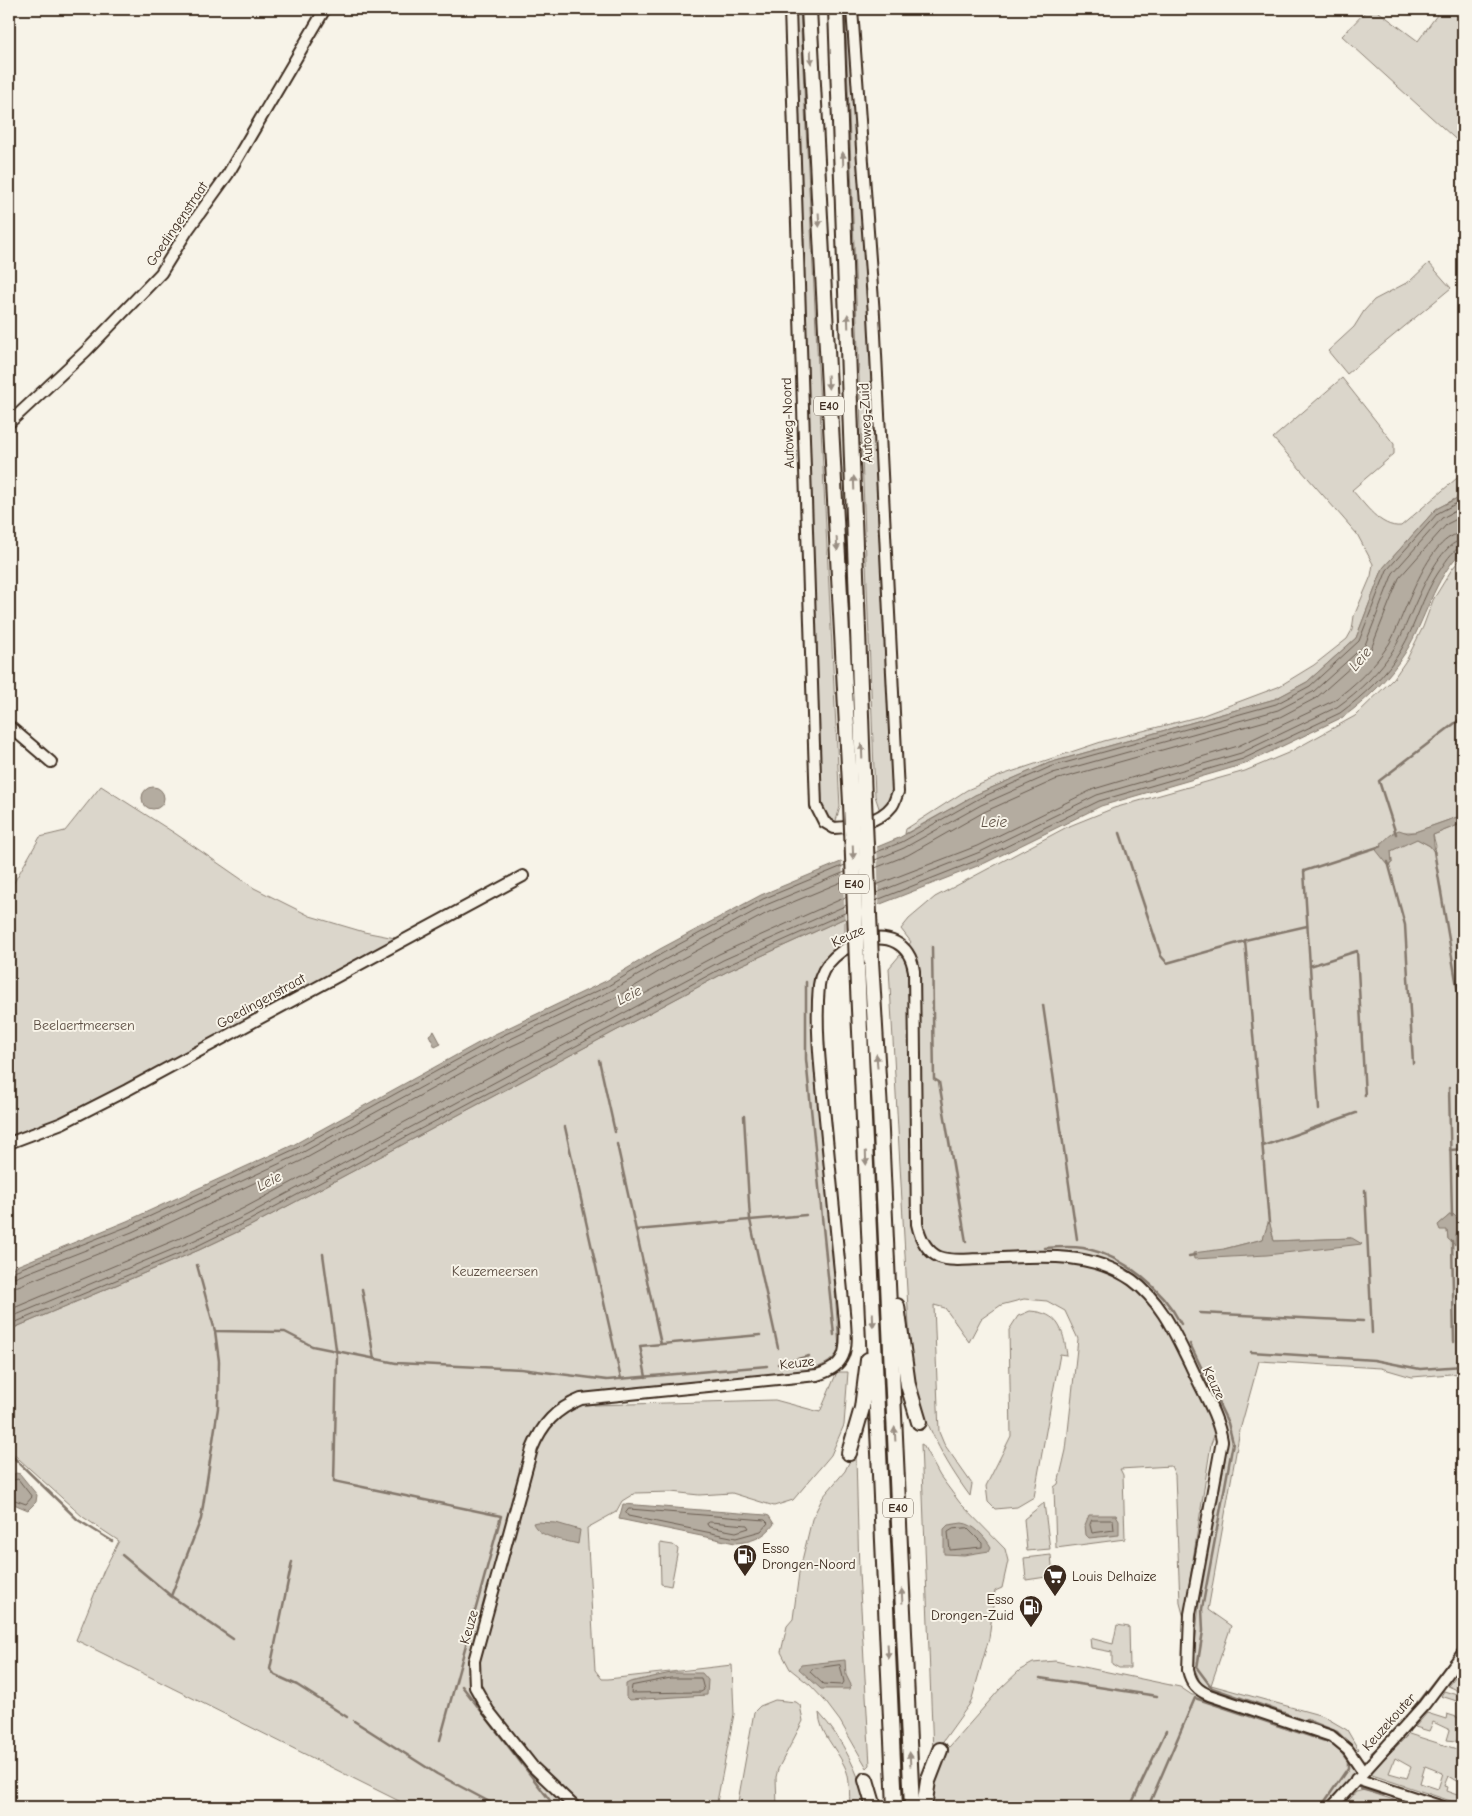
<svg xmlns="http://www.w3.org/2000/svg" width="1472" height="1816" font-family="'Comic Neue',sans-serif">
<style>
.green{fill:#dbd6cb;stroke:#8b8074;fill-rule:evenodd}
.water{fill:#b4aca0;stroke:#84786c}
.pier{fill:#f7f3e8}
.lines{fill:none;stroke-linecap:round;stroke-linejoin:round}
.shore{stroke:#6b5e52;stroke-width:1}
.stream{stroke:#84786c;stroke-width:2.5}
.minor-casing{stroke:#3b2a1e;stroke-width:14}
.highway-casing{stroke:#3b2a1e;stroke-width:18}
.minor{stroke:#f7f3e8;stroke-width:10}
.highway{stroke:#f7f3e8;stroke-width:14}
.highway-bridge-casing{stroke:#3b2a1e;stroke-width:18;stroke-linecap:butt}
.highway-bridge{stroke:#f7f3e8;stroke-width:14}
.oneway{fill:#998e83}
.labels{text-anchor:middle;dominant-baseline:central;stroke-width:4;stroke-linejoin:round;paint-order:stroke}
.shield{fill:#f7f3e8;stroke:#73665b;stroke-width:1}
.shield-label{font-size:12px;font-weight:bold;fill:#3b2a1e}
.street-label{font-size:14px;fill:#3b2a1e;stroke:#f7f3e8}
.park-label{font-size:14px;fill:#5b4c41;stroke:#f7f3e8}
.poi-label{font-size:14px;fill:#3b2a1e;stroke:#f7f3e8;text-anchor:start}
.water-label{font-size:15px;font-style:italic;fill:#5f5145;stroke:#f7f3e8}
</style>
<rect width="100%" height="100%" fill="#f7f3e8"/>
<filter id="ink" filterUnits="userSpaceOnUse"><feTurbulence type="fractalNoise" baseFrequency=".02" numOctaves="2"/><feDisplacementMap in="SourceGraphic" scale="10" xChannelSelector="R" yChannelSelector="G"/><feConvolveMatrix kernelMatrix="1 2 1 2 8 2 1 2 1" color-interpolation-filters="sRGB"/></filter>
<g filter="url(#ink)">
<g class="green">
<polygon points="794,9 800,9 840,807 835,824 827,819 820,805 799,212"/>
<polygon points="845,9 848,9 870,315 894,791 889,804 880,811 875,796"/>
<polygon points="1368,9 1375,9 1418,41 1437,15 1429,9 1463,9 1463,146 1342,36"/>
<polygon points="1429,263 1451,288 1347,374 1328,351 1354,327 1364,311 1374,300 1410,281"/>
<path d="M1342,378L1394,444V454L1352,490C1365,504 1380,528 1401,526L1463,473V495L1436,509L1383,568L1356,638L1307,682L1275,699L1049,763L975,795L905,834L906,829L967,790L1002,775L1104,741L1201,716L1278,687L1314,665L1347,639L1352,630L1354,616L1371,576L1373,564L1357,534L1273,438Z"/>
<path d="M1463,556V815L1415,832H1393L1389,839L1381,843L1392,863L1391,851C1394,848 1412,840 1417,839L1430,846L1434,852L1436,846L1433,835L1463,823V1373L1412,1377L1381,1368L1259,1361L1240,1430L1208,1610L1231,1626L1211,1685L1323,1716L1347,1730L1358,1749L1347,1760L1355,1772L1328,1807H932L933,1776L943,1754L1000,1689L1020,1670L1033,1663L1055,1661L1180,1687L1192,1695H1197L1201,1684L1194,1667V1654L1199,1604L1225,1460L1227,1437L1224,1426L1215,1433L1211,1444L1184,1618L1180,1603L1175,1475L1171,1466L1120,1469L1123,1475L1125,1539L1056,1548L1054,1487L1058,1484L1066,1450L1078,1339L1065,1311L1047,1301L1024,1299L1001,1305L981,1319L969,1342L945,1308L934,1305L939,1432L944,1444L972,1484L970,1496C942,1458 926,1425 912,1380L889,968L911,942L901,929L909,919L935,897L1067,827L1114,808L1245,771L1288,753L1355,716L1394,678L1407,659L1423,627L1433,600L1452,569ZM1452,1213L1461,1229L1448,1239L1447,1230L1438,1225ZM1269,1221L1274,1241L1351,1238L1224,1249L1263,1239Z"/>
<polygon points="101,786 176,834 254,888 310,916 364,932 395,938 263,1013 89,1107 9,1140 9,891 40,837 65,831"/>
<path d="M845,918V946C828,955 817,966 815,987L839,1350C831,1364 819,1367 804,1372L591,1392L594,1405L775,1400L820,1412L837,1372H848L844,1425L831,1455L793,1500L774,1506L732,1493L699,1495L671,1492L635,1493L622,1501L616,1512L587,1528L595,1670L602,1679H608L732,1665L734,1714L716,1807H411L76,1640L104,1570L119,1541L83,1517L9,1450V1330L199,1250L252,1225L728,971Z"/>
<path d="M1030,1311C1059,1313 1063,1329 1067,1355L1060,1354L1034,1497L1017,1507L995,1509L988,1502L986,1486L1011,1436L1009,1330L1018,1316Z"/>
<polygon points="921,1444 923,1445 940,1476 960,1503 1005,1549 1008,1561 1002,1588 995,1591 989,1638 971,1702 936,1751 933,1752"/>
<polygon points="853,1454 856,1456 859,1573 870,1765 867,1768 840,1721 825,1701 810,1685 790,1669 781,1652 787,1626 793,1619 799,1573 812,1519 823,1497 845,1471"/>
<polygon points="1044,1503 1050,1549 1027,1551 1024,1519"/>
<polygon points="660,1543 673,1545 678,1549 671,1586 661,1584"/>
<polygon points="1051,1555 1053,1576 1026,1580 1024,1558"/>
<polygon points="1117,1625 1129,1627 1130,1668 1119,1668 1112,1664 1112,1652 1091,1648 1090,1638 1113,1644"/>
<polygon points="1463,1667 1463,1703 1441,1696 1444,1691 1460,1696 1455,1689 1448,1686"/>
<polygon points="775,1700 796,1702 800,1705 803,1721 778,1769 776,1777 777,1807 737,1807 754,1712 760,1706"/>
<path d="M819,1713C843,1739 859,1774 868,1807H850C849,1794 851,1777 844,1765C835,1746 820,1734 819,1713Z"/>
<polygon points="1427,1713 1446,1719 1447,1714 1463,1719 1463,1742 1447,1740 1450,1730 1433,1722 1429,1731 1415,1727"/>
<path d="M1409,1734L1463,1751V1785L1448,1776L1444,1786L1447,1787L1446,1791L1460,1796L1463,1789V1805L1369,1774ZM1395,1758L1411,1767L1407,1778L1389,1773ZM1425,1766L1443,1773L1438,1789L1420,1783Z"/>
<polygon points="1364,1790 1414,1807 1343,1807 1356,1792"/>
</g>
<g class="water">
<path d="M1463,495V550C1432,581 1427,618 1405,653C1389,678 1367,700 1343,717L1245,764L1101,806L985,863L845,918L728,971L252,1225L199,1250L9,1330V1269L127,1221L293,1145L493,1035L606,981L660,949L761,895L899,838L975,795L1049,763L1275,699L1307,682L1356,638L1383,568L1436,509Z"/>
<circle cx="153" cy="798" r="11"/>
<path d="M1463,815V823L1433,835L1435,853L1430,846L1417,839L1391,851L1392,863L1388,865L1376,850C1381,844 1392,832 1399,830L1408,833L1415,832Z"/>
<polygon points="434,1031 441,1044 435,1047 429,1035"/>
<polygon points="1452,1213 1463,1224 1456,1234 1455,1245 1448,1239 1447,1230 1440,1230 1438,1225"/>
<polygon points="1269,1220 1274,1241 1352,1238 1362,1244 1267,1255 1194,1259 1193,1253 1224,1249 1263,1239"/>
<polygon points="16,1473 20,1474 37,1495 36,1502 28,1510 9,1502 9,1477"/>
<path d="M623,1504L766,1515L769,1516L774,1524C764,1538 751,1542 735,1543L619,1519Z"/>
<polygon points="1089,1515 1116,1515 1119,1520 1119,1535 1089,1538 1086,1535 1085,1525"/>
<path d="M537,1522L556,1523L580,1530L578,1544C564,1540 539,1538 533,1523Z"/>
<path d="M962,1523C974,1524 985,1537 991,1547L989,1551L964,1555L944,1554V1529L948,1525Z"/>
<polygon points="845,1660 846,1675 851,1685 849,1689 821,1689 799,1669 801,1665"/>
<polygon points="671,1673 702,1673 708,1680 707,1695 629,1700 626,1697 626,1684 630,1682"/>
</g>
<polygon class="pier" points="877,844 879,907 845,921 842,859"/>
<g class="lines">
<g class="shore">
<polyline points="874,853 902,842 978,799 1050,767 1276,704 1310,686 1359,641 1387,570 1438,513 1463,500"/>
<polyline points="875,860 904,848 981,805 1053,773 1278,710 1313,692 1365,645 1393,573 1442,518 1463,507"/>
<polyline points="875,868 908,855 984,812 1055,780 1280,717 1316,698 1371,649 1399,578 1447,524 1463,516"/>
<path d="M876,885L977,846L1094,789L1238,746L1333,701C1354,686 1375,666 1389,644C1405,617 1427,534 1463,533"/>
<path d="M876,893L980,852L1097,795L1241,753L1337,707C1359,691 1381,671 1395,647C1409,625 1434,542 1463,540"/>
<path d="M877,900L983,858L1099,801L1243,759L1340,713C1363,696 1387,674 1401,650C1416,625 1422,597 1438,573C1444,565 1452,548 1463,547"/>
<polyline points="9,1273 129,1226 295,1149 495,1039 608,986 663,953 763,899 845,865"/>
<polyline points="9,1280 132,1232 298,1155 498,1045 611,991 666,959 766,905 845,872"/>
<polyline points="9,1287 18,1286 135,1239 301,1161 501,1051 615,998 670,965 769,912 846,880"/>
<polyline points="9,1310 192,1233 244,1208 719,954 846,897"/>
<polyline points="9,1318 195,1240 247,1215 723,960 847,905"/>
<polyline points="9,1325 197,1246 250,1220 726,966 847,912"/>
<polyline points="9,1481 18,1479 32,1497 26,1504 9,1498"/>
<polygon points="629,1509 765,1520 768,1523 761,1531 736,1538 628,1516 626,1513"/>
<polygon points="1092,1520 1113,1520 1114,1530 1092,1533 1090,1525"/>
<polygon points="710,1522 747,1525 749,1528 736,1532 709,1527 707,1524"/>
<polygon points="967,1528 982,1543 982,1547 950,1550 948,1532 953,1529"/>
<polygon points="840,1665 844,1682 842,1685 823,1684 810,1672 812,1669"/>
<polygon points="671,1678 701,1678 704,1690 701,1692 631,1693 632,1686"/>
</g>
<g class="stream">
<polyline points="1459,720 1463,731"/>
<polyline points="1120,833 1161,956 1167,963 1245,941"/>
<polyline points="1396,834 1379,781 1463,717"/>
<polyline points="1434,851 1463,1022"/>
<polyline points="1388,862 1405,925 1413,1063"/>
<polyline points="932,947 934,1079 939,1082 966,1242"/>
<polyline points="1310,966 1357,951 1365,1096"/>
<polyline points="806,982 806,1059 834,1335"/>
<polyline points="1043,1005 1077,1239"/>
<polyline points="599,1060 615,1132"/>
<polyline points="1449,1088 1452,1216"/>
<polyline points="1319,1110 1304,871 1381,846"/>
<polyline points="744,1116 750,1220 778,1348"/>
<polyline points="565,1127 621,1379"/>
<polyline points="617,1144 661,1344"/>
<polyline points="1263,1146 1356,1113"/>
<polyline points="1450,1150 1463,1149"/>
<polyline points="1365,1190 1372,1333"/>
<polyline points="1269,1223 1245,940 1307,926"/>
<polyline points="636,1230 806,1215"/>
<polyline points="1452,1241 1454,1342"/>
<path d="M1045,1248C1057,1247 1071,1246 1083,1248C1124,1256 1162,1288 1181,1324"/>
<polyline points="323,1254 337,1356 334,1481 501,1516 440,1740"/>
<polyline points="1189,1256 1195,1255"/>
<polyline points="197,1265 215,1331 285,1332 312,1346 396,1363 521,1369 607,1380 767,1366"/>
<polyline points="362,1289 374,1359"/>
<polyline points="1200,1313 1363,1321"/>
<polyline points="215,1331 219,1361 218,1408 201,1519 171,1596 233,1639"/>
<polyline points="1190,1344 1228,1423 1233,1443 1202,1609 1203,1631 1197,1668 1212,1688 1287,1714"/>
<polyline points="1251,1352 1374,1360 1420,1369 1463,1366"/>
<polyline points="778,1364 809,1356"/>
<polyline points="646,1377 640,1346 760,1335"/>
<polyline points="9,1453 78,1520 112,1541"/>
<polyline points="122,1555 171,1596"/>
<polyline points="292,1562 270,1669 275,1675 297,1685 347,1717"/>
<polyline points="1455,1655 1463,1644"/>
<polyline points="1040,1678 1157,1696"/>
<polyline points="1446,1685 1463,1662"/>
<polyline points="462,1686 555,1807"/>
<polyline points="1431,1704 1441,1691"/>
<polyline points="1407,1716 1450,1661"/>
<polyline points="1307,1720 1337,1732 1354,1749"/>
<polyline points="354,1721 437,1774 499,1807"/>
<polyline points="1414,1726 1425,1711"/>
<polyline points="1387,1754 1409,1731"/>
<polyline points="1370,1755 1389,1737"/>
<polyline points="1400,1788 1406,1790"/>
<polyline points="1361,1789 1384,1795"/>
<polyline points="1423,1795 1441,1801"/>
<polyline points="1392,1797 1414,1804"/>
<polyline points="1449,1804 1461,1807"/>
<polyline points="1422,1806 1425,1807"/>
<polyline points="1130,1807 1166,1731"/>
<polyline points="1148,1807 1195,1698 1334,1744"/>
<polyline points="1321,1807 1348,1768 1348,1761 1340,1750"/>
<polyline points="1341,1807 1354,1790"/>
</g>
<g class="minor-casing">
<g id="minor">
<path d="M790,9L816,806L824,822L834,828C852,827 880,822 892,806C895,802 896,796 898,792L874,315L852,9"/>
<polyline points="9,423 86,351 161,273 187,231 228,174 325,9"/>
<polyline points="9,726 51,762"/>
<polyline points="9,1143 62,1123 127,1090 523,876"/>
<polyline points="1356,1779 1443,1807"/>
<path d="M575,1807L533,1767L488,1710L475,1687L474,1661L532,1449C542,1424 556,1409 581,1399L817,1375C847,1366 847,1350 845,1322C838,1254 832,1186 825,1118C821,1074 815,1029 819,985C823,944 905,912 914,971L917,1224C920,1238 926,1251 939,1257C952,1262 968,1259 981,1259C1033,1257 1088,1249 1132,1280C1161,1301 1175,1334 1190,1364C1201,1389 1218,1415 1222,1441L1190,1614L1188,1670C1191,1683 1197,1690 1209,1695L1331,1736L1348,1750L1363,1772"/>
<polyline points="1332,1807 1424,1705 1463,1653"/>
</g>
</g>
<g class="highway-casing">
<g id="highway">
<polyline points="809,9 851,803"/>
<polyline points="836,9 864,800"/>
<polyline points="871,960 880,1110 912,1807"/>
<polyline points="857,965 895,1807"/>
<polyline points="897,1306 908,1385 919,1422"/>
<polyline points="849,1453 862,1408 868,1360"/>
<polyline points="866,1780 874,1807"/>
<polyline points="924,1807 928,1781 940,1750"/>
</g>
</g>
<use href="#minor" class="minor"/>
<use href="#highway" class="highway"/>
<g class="highway-bridge-casing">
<g id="highway-bridge">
<polyline points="864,800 871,960"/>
<polyline points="851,803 857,965"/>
</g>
</g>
<use href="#highway-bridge" class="highway-bridge"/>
</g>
<defs><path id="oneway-solid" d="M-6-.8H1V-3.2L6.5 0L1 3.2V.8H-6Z" transform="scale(1.25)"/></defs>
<g class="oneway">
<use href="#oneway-solid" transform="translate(811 57) rotate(88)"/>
<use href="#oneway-solid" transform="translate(843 159) rotate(-92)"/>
<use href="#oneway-solid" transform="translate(819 220) rotate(87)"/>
<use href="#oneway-solid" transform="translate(848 321) rotate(-92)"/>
<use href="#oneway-solid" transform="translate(828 382) rotate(87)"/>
<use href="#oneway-solid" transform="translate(854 483) rotate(-92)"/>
<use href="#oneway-solid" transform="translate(837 544) rotate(87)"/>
<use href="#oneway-solid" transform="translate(862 751) rotate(-92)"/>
<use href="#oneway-solid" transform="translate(853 852) rotate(88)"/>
<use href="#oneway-solid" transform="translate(877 1061) rotate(-94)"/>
<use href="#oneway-solid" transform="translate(866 1158) rotate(88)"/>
<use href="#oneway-solid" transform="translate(873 1320) rotate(88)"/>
<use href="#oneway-solid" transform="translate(895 1434) rotate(-93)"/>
<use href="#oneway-solid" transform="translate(902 1596) rotate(-93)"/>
<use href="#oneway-solid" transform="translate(888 1651) rotate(87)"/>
<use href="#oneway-solid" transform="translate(910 1759) rotate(-93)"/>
</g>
</g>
<defs>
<g id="fuel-pin" transform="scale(1.25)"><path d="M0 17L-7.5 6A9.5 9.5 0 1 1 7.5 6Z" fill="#3b2a1e" stroke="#f7f3e8"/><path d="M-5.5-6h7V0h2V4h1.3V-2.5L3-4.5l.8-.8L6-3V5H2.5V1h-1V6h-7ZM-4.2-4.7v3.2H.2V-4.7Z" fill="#fff"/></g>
<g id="supermarket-pin" transform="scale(1.25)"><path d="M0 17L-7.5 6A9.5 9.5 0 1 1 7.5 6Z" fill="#3b2a1e" stroke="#f7f3e8"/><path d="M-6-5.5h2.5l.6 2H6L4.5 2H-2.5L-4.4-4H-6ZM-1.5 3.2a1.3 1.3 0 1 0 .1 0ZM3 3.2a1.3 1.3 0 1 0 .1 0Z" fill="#fff"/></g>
</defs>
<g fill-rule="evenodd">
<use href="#fuel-pin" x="745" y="1556"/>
<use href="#supermarket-pin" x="1055" y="1576"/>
<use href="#fuel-pin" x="1031" y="1607"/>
</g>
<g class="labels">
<g class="shield">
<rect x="814" y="396.5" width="30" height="19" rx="4"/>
<rect x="839" y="874.5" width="30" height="19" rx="4"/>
<rect x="883" y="1498.5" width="30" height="19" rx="4"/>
</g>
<g class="shield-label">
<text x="829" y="406">E40</text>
<text x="854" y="884">E40</text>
<text x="898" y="1508">E40</text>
</g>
<g class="street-label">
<text transform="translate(177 224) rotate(-56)">Goedingenstraat</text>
<text transform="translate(788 423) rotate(-92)">Autoweg-Noord</text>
<text transform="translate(866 423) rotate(-93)">Autoweg-Zuid</text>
<text transform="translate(848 936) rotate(-24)">Keuze</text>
<text transform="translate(261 1001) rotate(-29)">Goedingenstraat</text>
<text transform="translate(797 1363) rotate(-7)">Keuze</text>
<text transform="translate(1214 1383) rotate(65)">Keuze</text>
<text transform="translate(469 1627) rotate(-74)">Keuze</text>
<text transform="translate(1389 1722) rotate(-48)">Keuzekouter</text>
</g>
<g class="park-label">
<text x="84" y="1025">Beelaertmeersen</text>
<text x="495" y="1271">Keuzemeersen</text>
</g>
<g class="poi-label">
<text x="762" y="1548">Esso<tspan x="762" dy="16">Drongen-Noord</tspan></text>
<text x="1072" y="1576">Louis Delhaize</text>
<text x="1014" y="1599" text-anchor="end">Esso<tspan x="1014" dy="16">Drongen-Zuid</tspan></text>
</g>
<g class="water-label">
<text transform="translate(1360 659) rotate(-50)">Leie</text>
<text x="994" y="822">Leie</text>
<text transform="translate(629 995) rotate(-27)">Leie</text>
<text transform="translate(269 1181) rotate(-27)">Leie</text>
</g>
</g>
<rect width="1472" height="1816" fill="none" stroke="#f7f3e8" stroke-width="30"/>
<rect x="15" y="15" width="1442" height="1786" fill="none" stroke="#3b2a1e" stroke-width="2" filter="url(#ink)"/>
</svg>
